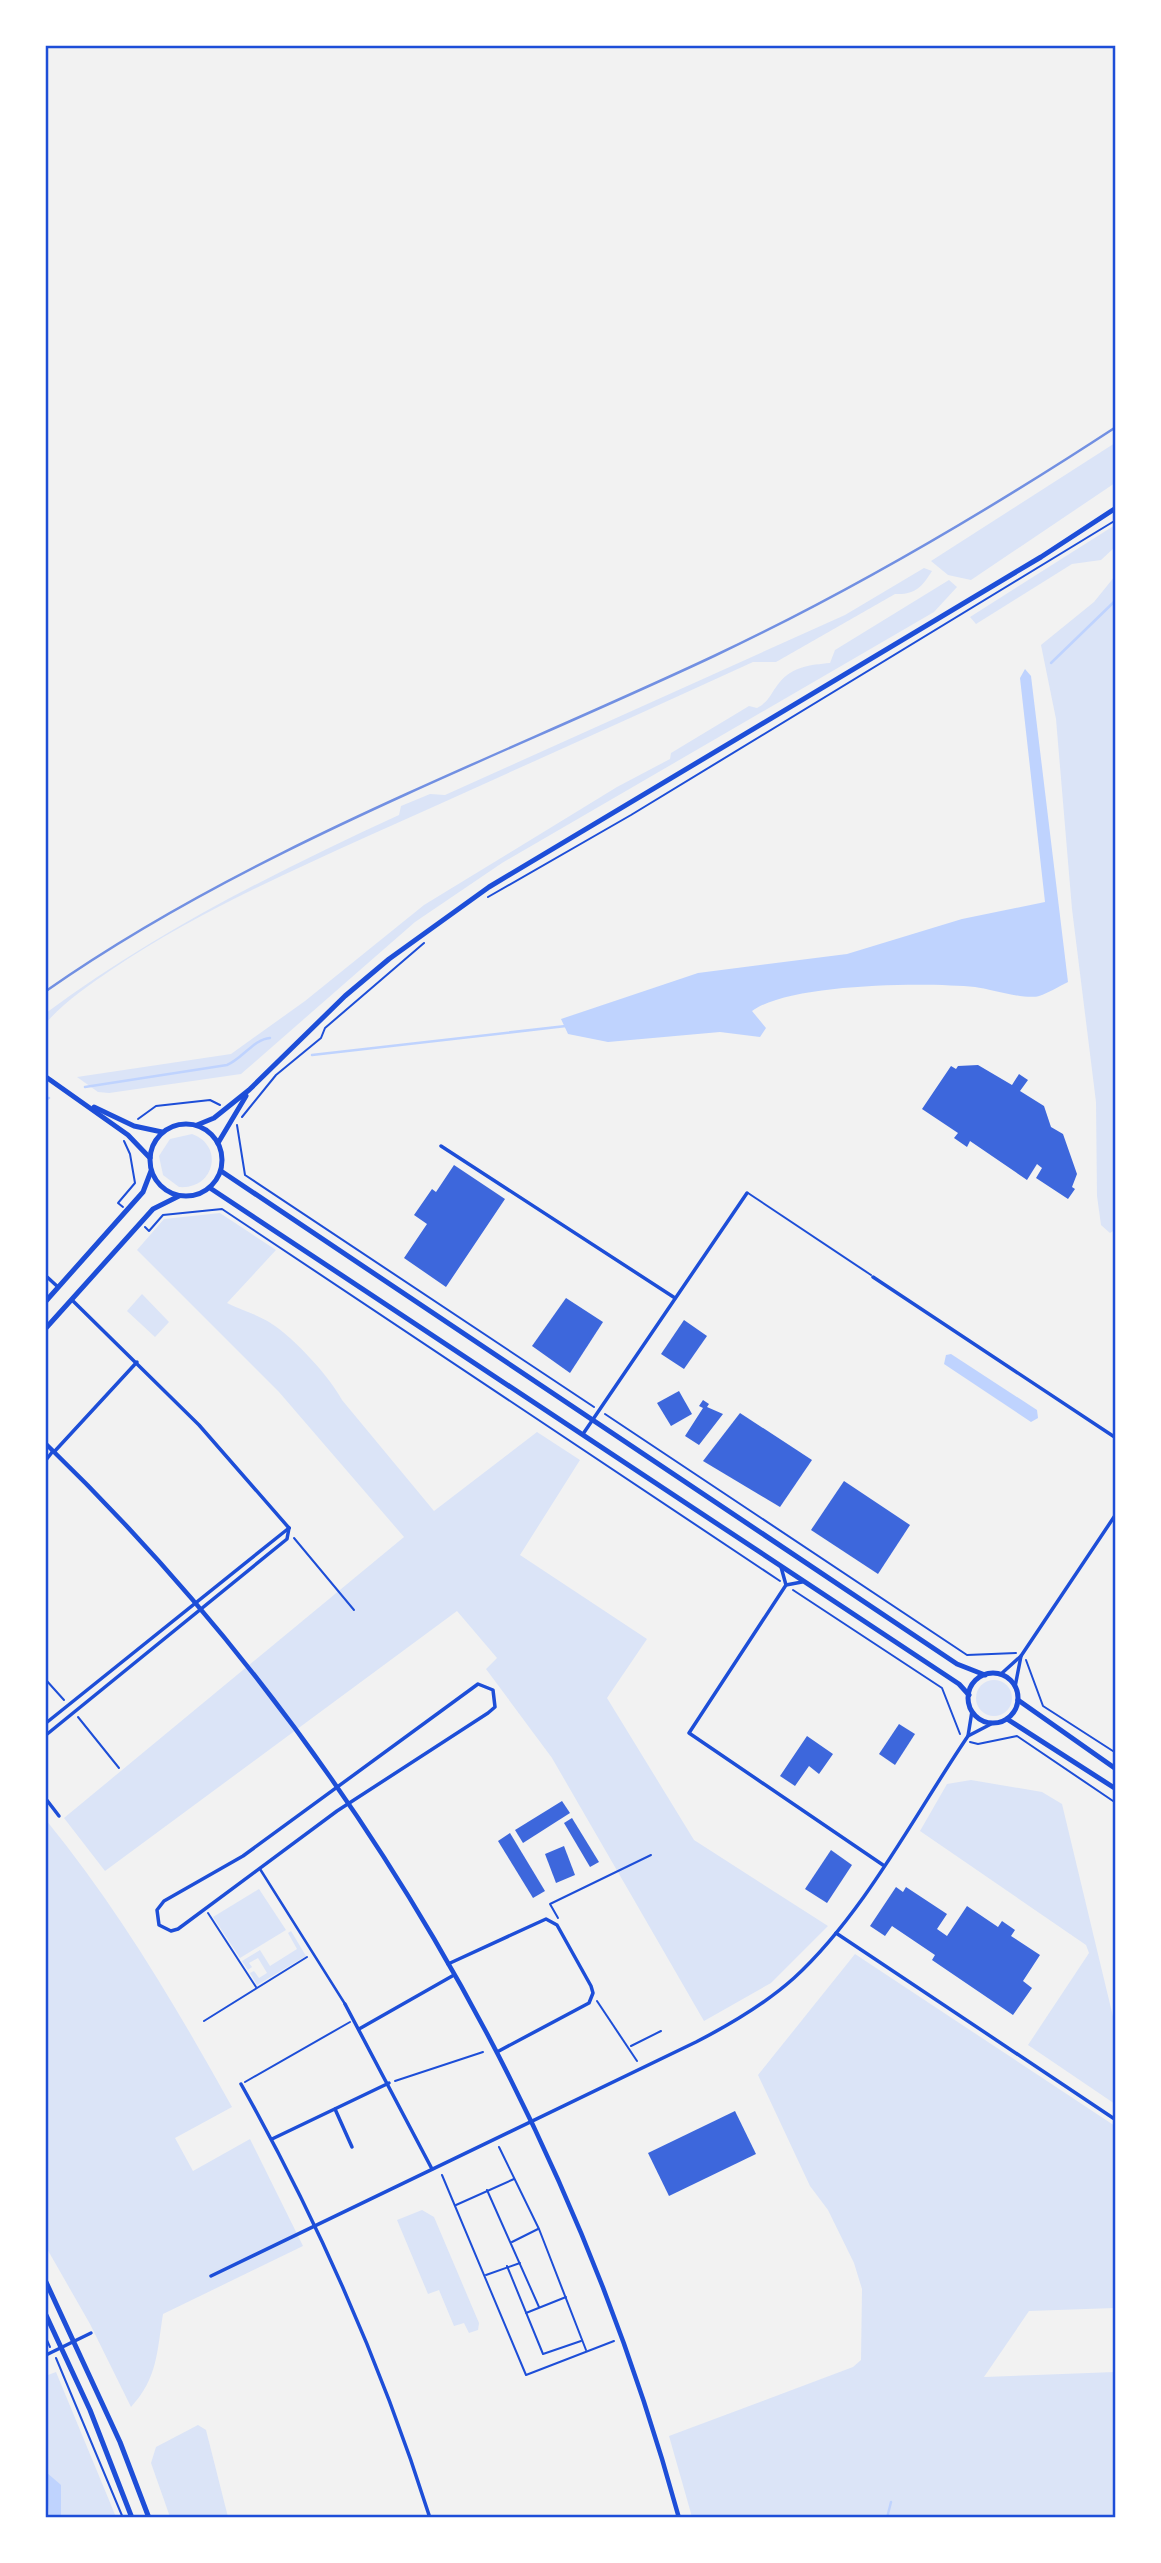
<svg xmlns="http://www.w3.org/2000/svg" width="1161" height="2563" font-family="'Roboto Serif',serif">
<style>
.green{fill:#dbe4f7}
.water{fill:#bfd3fe}
.lines{fill:none;stroke-linecap:round;stroke-linejoin:round}
.stream{stroke:#bfd3fe;stroke-width:2.5}
.building{fill:#3d67dc}
.path{stroke:#1d4ed8;stroke-width:2}
.service{stroke:#1d4ed8;stroke-width:2}
.pedestrian{stroke:#1d4ed8;stroke-width:2.5}
.minor{stroke:#1d4ed8;stroke-width:3.5}
.tertiary{stroke:#1d4ed8;stroke-width:4.5}
.secondary{stroke:#1d4ed8;stroke-width:5}
.primary{stroke:#1d4ed8;stroke-width:5}
.rail{stroke:#7290e2;stroke-width:2.5}
.neatline{fill:none;stroke:#1d4ed8;stroke-width:2.5}
</style>
<rect width="100%" height="100%" fill="#f2f2f2"/>
<g class="green">
<polygon points="1115,443 1115,483 971,580 948,575 931,561"/>
<polygon points="1115,525 1115,547 1101,560 1072,564 976,624 970,617"/>
<path d="M924,568L932,571C922,587 915,595 895,594L776,662H753C624,721 495,779 366,837C278,877 190,916 111,970C88,986 64,1002 46,1023V1013C156,932 275,872 399,815L401,806L430,794L445,795L845,615Z"/>
<polygon points="1115,576 1116,1229 1110,1233 1101,1225 1097,1196 1096,1102 1072,909 1056,719 1041,645 1094,602"/>
<path d="M949,580L957,587L934,612L502,863L415,922L241,1074L109,1093L98,1092L77,1077L231,1054L305,1001L424,905L617,787L670,759L671,753L749,706L757,708C770,701 770,694 779,683C793,666 810,665 830,663L835,650Z"/>
<path d="M192,1134C225,1146 214,1190 179,1187L163,1175L159,1156L170,1139Z"/>
<path d="M220,1213L276,1250L227,1303C241,1310 259,1315 272,1324C295,1339 329,1376 342,1400L434,1511L537,1432L580,1460L520,1555L647,1639L607,1698L694,1840L828,1926L771,1983L704,2021L552,1758L486,1669L497,1658L457,1611L105,1871L64,1818L404,1537L279,1392L137,1250L164,1219Z"/>
<polygon points="142,1294 169,1322 155,1337 127,1311"/>
<circle cx="994" cy="1698" r="18"/>
<polygon points="971,1780 1042,1792 1062,1804 1115,2025 1115,2104 1028,2045 1089,1953 1086,1945 920,1831 947,1784"/>
<path d="M46,1820C118,1908 177,2008 232,2107L175,2138L193,2171L250,2139L303,2246L163,2314C157,2351 158,2378 131,2407L90,2324L46,2247Z"/>
<polygon points="259,1889 286,1930 240,1958 213,1917"/>
<polygon points="291,1931 306,1956 257,1985 250,1973 254,1971 259,1978 267,1973 258,1958 249,1963 252,1967 248,1970 242,1961 260,1950 270,1966 297,1949 288,1933"/>
<polygon points="855,1954 1115,2126 1115,2308 1029,2311 984,2377 1115,2372 1115,2517 692,2517 669,2436 853,2367 861,2360 862,2289 854,2263 828,2210 810,2186 758,2075"/>
<polygon points="422,2210 434,2217 479,2323 478,2330 469,2333 464,2323 454,2326 439,2290 428,2294 397,2220"/>
<polygon points="46,2370 48,2375 56,2372 116,2517 46,2517"/>
<polygon points="198,2425 206,2430 228,2517 170,2517 151,2463 156,2447"/>
</g>
<g class="water">
<path d="M1025,669L1031,676L1068,982C1059,986 1049,993 1039,996C1025,1000 991,989 975,987C927,982 790,983 752,1011L766,1028L760,1037L720,1032L608,1042L568,1034L561,1019L698,973L847,954L962,919L1045,902L1020,678Z"/>
<polygon points="951,1354 1037,1410 1038,1418 1031,1422 944,1364 946,1355"/>
<polygon points="46,2472 61,2485 61,2517 49,2517"/>
</g>
<g class="lines">
<g class="stream">
<polyline points="1051,663 1116,600"/>
<polyline points="312,1055 566,1026"/>
<path d="M85,1087L227,1065C242,1059 254,1039 270,1038"/>
<polyline points="46,1099 49,1098"/>
<polyline points="887,2518 891,2502"/>
</g>
</g>
<g class="building">
<polygon points="978,1065 1012,1085 1019,1074 1028,1080 1020,1091 1044,1106 1051,1127 1063,1134 1077,1174 1072,1187 1075,1189 1068,1199 1036,1178 1042,1168 1037,1164 1027,1180 970,1141 967,1147 954,1138 958,1133 922,1109 951,1066 956,1069 958,1066"/>
<polygon points="454,1165 505,1199 446,1287 404,1258 427,1224 414,1215 432,1189 436,1192"/>
<polygon points="566,1298 603,1322 570,1373 532,1346"/>
<polygon points="684,1320 707,1336 684,1369 661,1354"/>
<polygon points="679,1391 692,1414 671,1426 657,1403"/>
<polygon points="703,1400 709,1404 707,1407 723,1414 699,1445 685,1436 703,1408 699,1406"/>
<polygon points="740,1413 812,1460 780,1507 703,1461"/>
<polygon points="844,1481 910,1525 878,1574 811,1530"/>
<polygon points="899,1724 915,1734 895,1765 879,1754"/>
<polygon points="807,1736 833,1754 819,1774 809,1766 795,1786 780,1776"/>
<polygon points="562,1801 570,1813 523,1843 515,1830"/>
<polygon points="572,1818 599,1862 590,1867 564,1823"/>
<polygon points="510,1833 545,1891 533,1898 498,1841"/>
<polygon points="564,1846 575,1875 556,1883 545,1854"/>
<polygon points="831,1850 852,1865 827,1903 805,1889"/>
<polygon points="896,1887 903,1892 906,1887 947,1914 937,1929 947,1936 967,1906 998,1927 1002,1921 1015,1930 1011,1936 1040,1955 1023,1981 1032,1988 1013,2015 932,1960 935,1955 892,1926 885,1936 870,1926"/>
<polygon points="735,2111 756,2154 669,2196 648,2153"/>
</g>
<g class="lines">
<g class="path">
<polyline points="488,897 631,815 1116,520"/>
<polyline points="242,1117 276,1075 321,1038 325,1028 424,943"/>
<polyline points="138,1119 156,1106 210,1100 220,1105"/>
<polyline points="237,1125 245,1175 594,1407"/>
<polyline points="123,1207 118,1203 135,1183 130,1154 124,1141"/>
<polyline points="145,1227 149,1231 163,1215 222,1209 780,1581"/>
<polyline points="605,1414 967,1655 1016,1653"/>
<polyline points="294,1538 354,1610"/>
<polyline points="793,1590 942,1688 960,1734"/>
<polyline points="1026,1660 1043,1706 1116,1753"/>
<polyline points="46,1680 64,1700"/>
<polyline points="78,1717 119,1768"/>
<polyline points="970,1742 978,1744 1017,1736 1116,1803"/>
<polyline points="208,1913 256,1987"/>
<polyline points="558,1918 550,1904 651,1855"/>
<polyline points="597,2001 637,2061"/>
<polyline points="204,2021 307,1957"/>
<polyline points="631,2046 661,2031"/>
<polyline points="395,2081 483,2052"/>
<polyline points="245,2082 350,2022"/>
<polyline points="499,2147 539,2229 586,2350"/>
<polyline points="442,2175 526,2375 614,2341"/>
<polyline points="487,2190 539,2307"/>
<polyline points="456,2205 514,2179"/>
<polyline points="512,2242 538,2229"/>
<polyline points="507,2266 543,2354 581,2341"/>
<polyline points="486,2275 520,2263"/>
<polyline points="526,2313 566,2297"/>
<polyline points="46,2338 50,2347"/>
<polyline points="56,2358 123,2518"/>
</g>
<polyline class="service" points="748,1193 871,1275"/>
<polyline class="pedestrian" points="260,1869 345,2004"/>
<g class="minor">
<polyline points="441,1146 675,1298"/>
<polyline points="46,1276 58,1287"/>
<polyline points="873,1277 1116,1438"/>
<polyline points="72,1300 199,1425 289,1528"/>
<polyline points="583,1434 747,1193"/>
<polyline points="54,1452 137,1362"/>
<polyline points="46,1460 53,1451"/>
<polyline points="781,1567 786,1585"/>
<polyline points="802,1582 786,1585 689,1733 883,1865"/>
<polyline points="1001,1674 1021,1656 1116,1514"/>
<polygon points="478,1684 493,1690 495,1707 488,1713 337,1811 178,1929 171,1931 159,1925 157,1910 164,1901 243,1856"/>
<polyline points="1015,1687 1021,1656"/>
<polyline points="46,1723 289,1528"/>
<polyline points="46,1735 287,1539 289,1528"/>
<polyline points="968,1736 972,1711"/>
<polyline points="46,1799 59,1816"/>
<polyline points="836,1933 1116,2120"/>
<polyline points="448,1964 546,1919 557,1925 591,1986 593,1993 589,2003 497,2052"/>
<polyline points="345,2004 432,2169"/>
<polyline points="359,2029 454,1975"/>
<path d="M241,2084C319,2223 382,2366 430,2518"/>
<polyline points="335,2109 352,2147"/>
<polyline points="272,2139 389,2083"/>
<path d="M211,2276L696,2042C731,2024 765,2004 794,1978C864,1914 915,1814 968,1736L993,1723"/>
<polyline points="46,2355 91,2333"/>
</g>
<path class="tertiary" d="M46,1444C347,1735 568,2113 679,2518"/>
<g class="secondary">
<polyline points="197,1125 214,1118 249,1090 345,996 389,959 489,887 1041,557 1116,508"/>
<polyline points="218,1143 246,1096"/>
<polyline points="46,1301 143,1192 151,1171"/>
<polyline points="46,1328 153,1209 179,1196"/>
</g>
<g class="primary">
<polyline points="46,1077 128,1135 150,1158"/>
<polyline points="94,1107 134,1126 162,1132"/>
<circle cx="186" cy="1160" r="36"/>
<polyline points="221,1171 957,1664 985,1675"/>
<polyline points="210,1188 959,1684 969,1695"/>
<circle cx="993" cy="1698" r="25"/>
<polyline points="1018,1700 1116,1769"/>
<polyline points="1007,1719 1116,1789"/>
<polyline points="46,2282 120,2442 149,2518"/>
<polyline points="46,2315 90,2410 132,2518"/>
</g>
<path class="rail" d="M46,991C247,850 491,761 714,656C854,590 986,512 1116,427"/>
</g>
<rect width="1161" height="2563" fill="none" stroke="#ffffff" stroke-width="94"/>
<rect x="47" y="47" width="1067" height="2469" class="neatline"/>
</svg>
